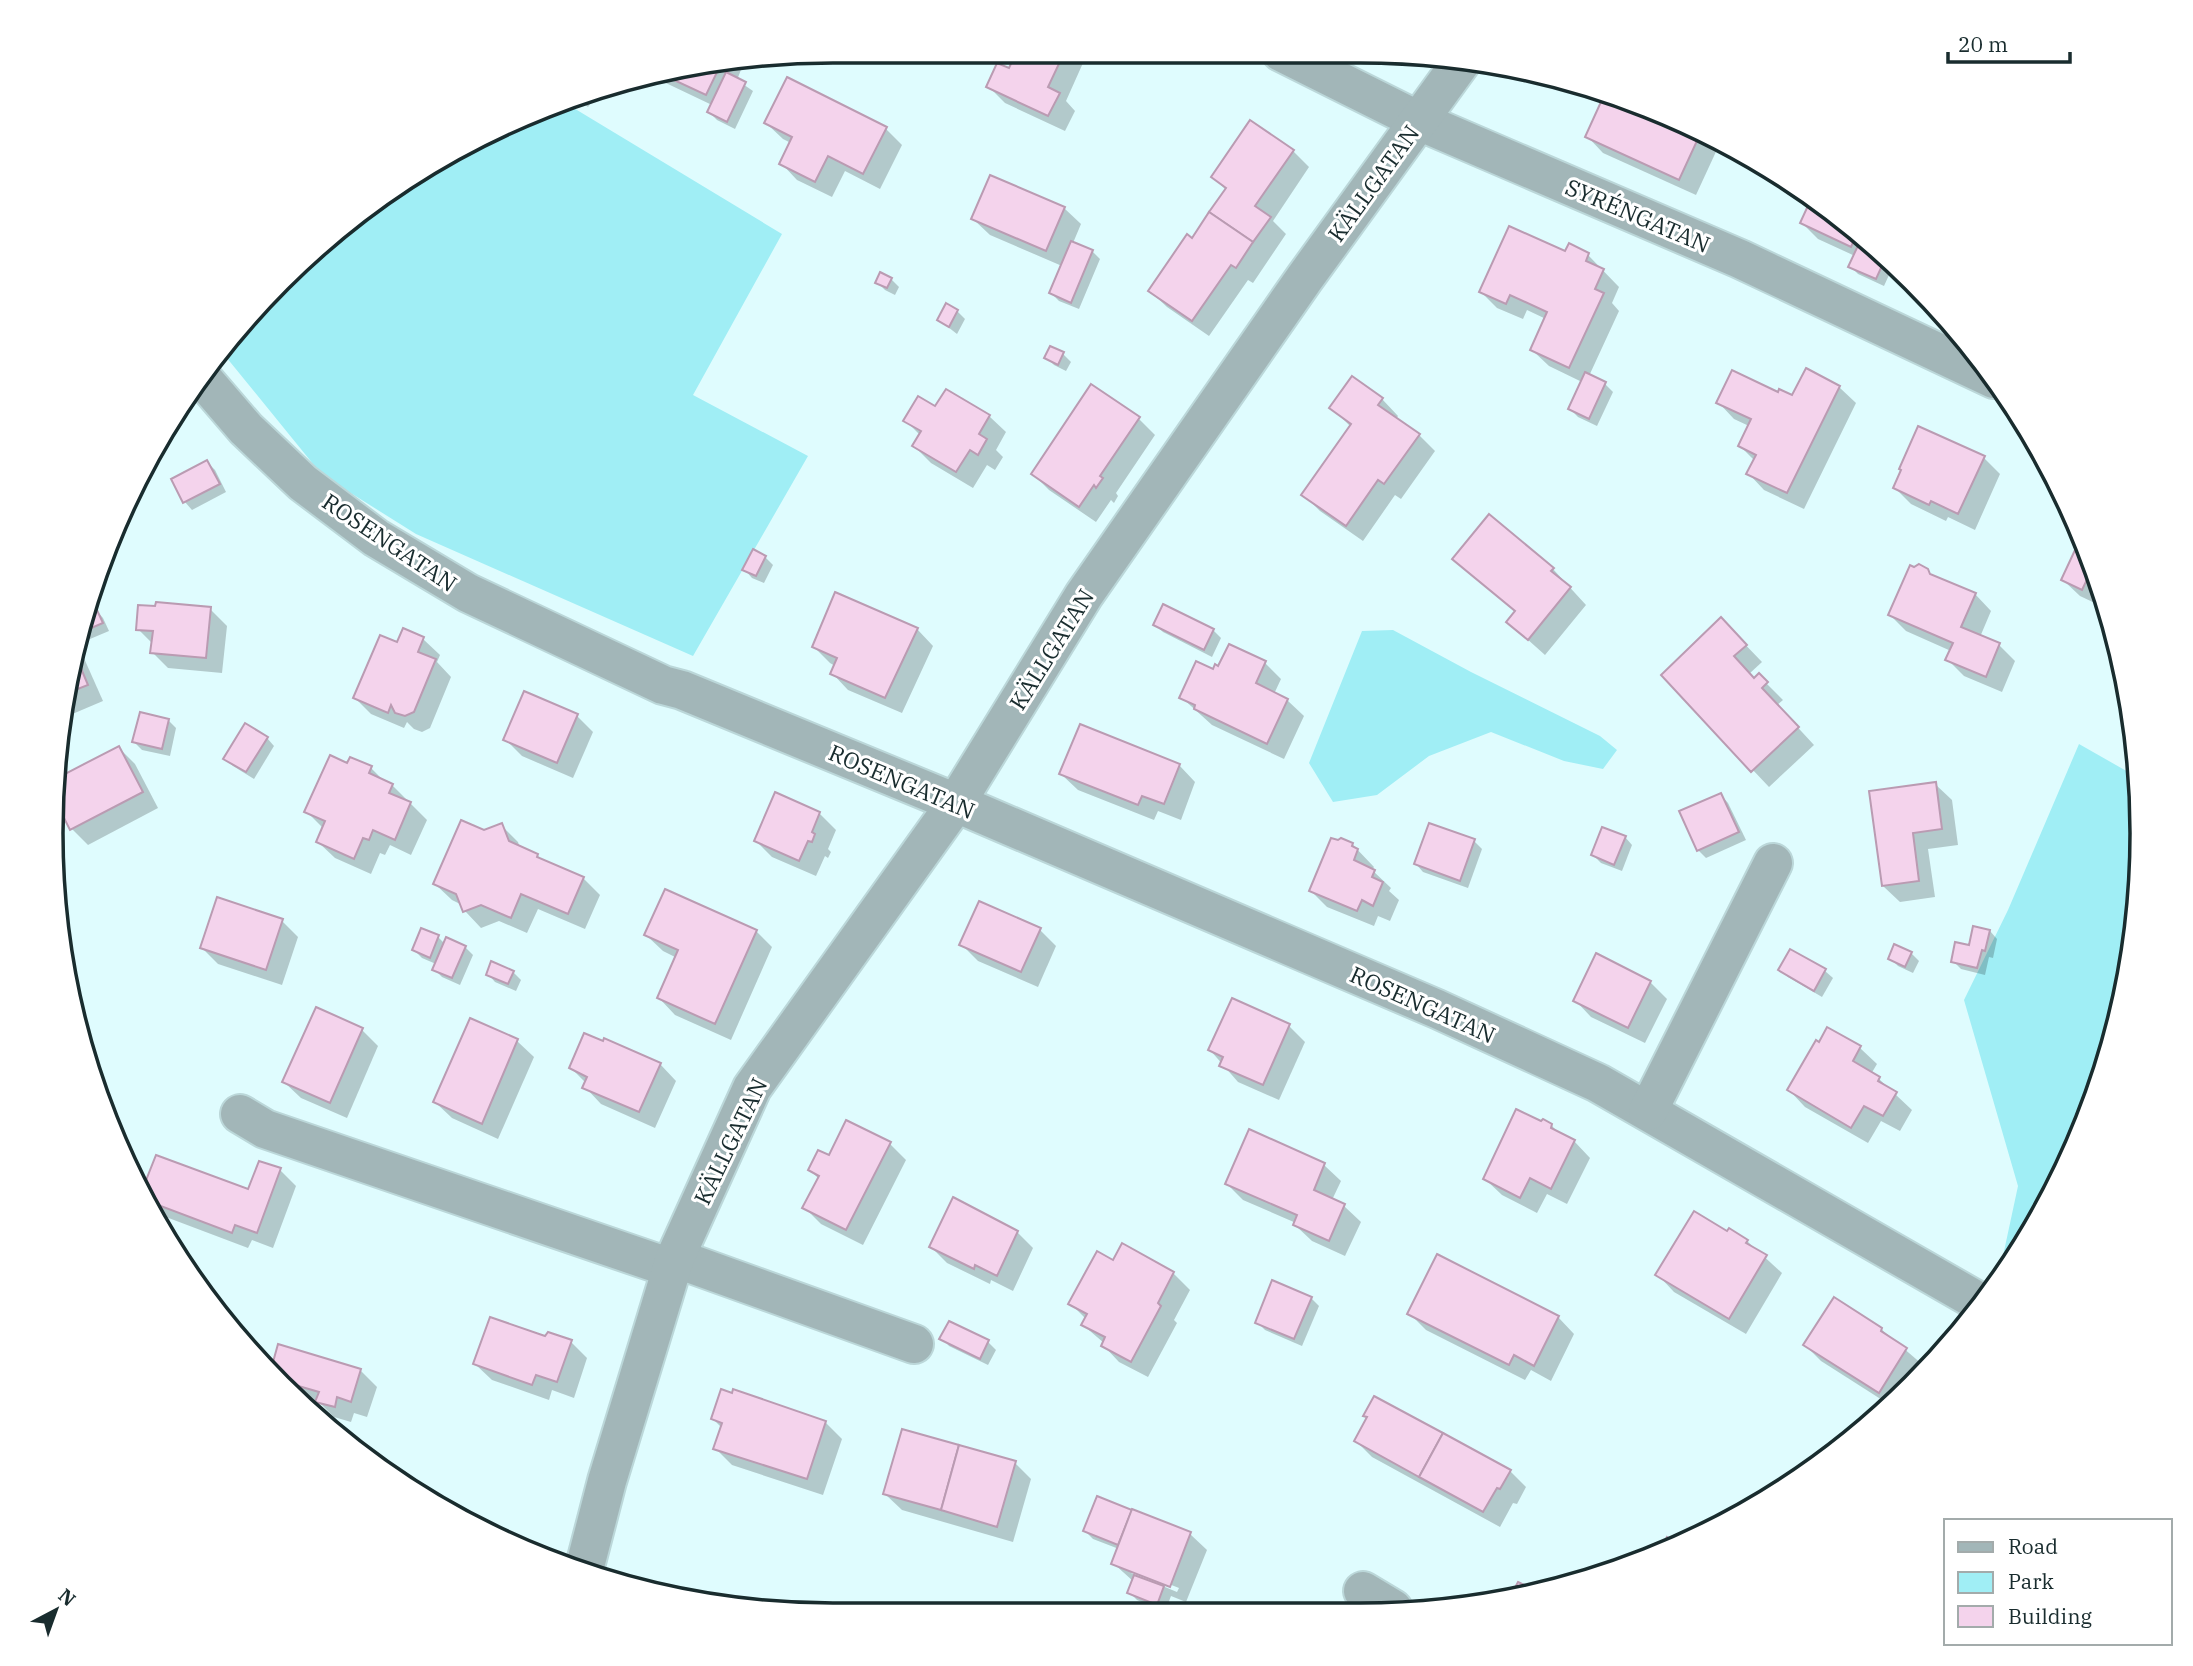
<svg xmlns="http://www.w3.org/2000/svg" width="2193" height="1666" font-family="'IBM Plex Serif',serif">
<style>
.green{fill:#a0eef5}
.shadow{fill:#0003;fill-rule:evenodd}
.building{fill:#f4d3ec;stroke:#ba9bb2;stroke-width:2}
.lines{fill:none;stroke-linecap:round;stroke-linejoin:round}
.minor-casing{stroke:#bbd7d9;stroke-width:42}
.minor{stroke:#a2b6b8;stroke-width:38}
.labels{text-anchor:middle;dominant-baseline:central;stroke-width:6;stroke-linejoin:round;paint-order:stroke}
.street-label{font-size:23px;fill:#192c2e;stroke:#fff}
.rim{fill:none;stroke:#192c2e;stroke-width:3.5}
</style>
<rect width="100%" height="100%" fill="#dffcfe"/>
<g class="green">
<polygon points="567,104 782,234 693,395 808,456 693,656 416,534 322,475 222,352 245,317 318,245 442,156"/>
<polygon points="1393,630 1471,672 1600,736 1617,750 1603,769 1564,761 1491,732 1429,756 1377,795 1333,802 1309,763 1362,631"/>
<polygon points="2079,744 2137,777 2142,833 2127,985 2083,1132 2011,1267 1997,1284 2018,1186 1964,1000 2008,910"/>
</g>
<g class="shadow">
<polygon points="1019,51 1084,51 1087,54 1066,101 1075,111 1065,131 1005,103 988,86 1010,71"/>
<polygon points="744,62 737,80 753,91 735,129 717,120 709,112 712,105 649,75"/>
<polygon points="600,90 588,107 578,99"/>
<polygon points="1606,94 1706,131 1720,143 1696,195 1603,153 1587,136"/>
<polygon points="766,123 886,129 902,145 880,189 845,171 832,197 797,180 781,163 791,143 783,139"/>
<polygon points="1293,151 1309,167 1273,221 1286,234 1253,283 1248,280 1209,336 1167,307 1150,291 1193,240 1226,190 1213,177"/>
<polygon points="1813,198 1894,264 1884,286 1858,274 1850,266 1855,256 1818,239 1802,223"/>
<polygon points="1064,208 1081,224 1073,243 1092,251 1100,259 1079,309 1059,301 1051,293 1062,266 990,235 973,219"/>
<polygon points="1570,246 1588,255 1619,287 1612,303 1619,311 1589,376 1605,384 1613,392 1597,426 1578,417 1570,409 1582,382 1549,366 1532,350 1546,319 1527,310 1523,319 1497,308 1481,292 1566,253"/>
<polygon points="891,279 899,287 895,295 885,290 877,282"/>
<polygon points="957,311 965,319 957,334 939,320"/>
<polygon points="1063,354 1071,362 1066,371 1054,365 1047,358"/>
<polygon points="1839,387 1856,403 1804,509 1764,490 1748,473 1755,461 1740,446 1749,426 1734,419 1718,402 1778,395 1793,398"/>
<polygon points="1382,399 1398,416 1396,419 1419,435 1435,451 1401,499 1395,495 1363,541 1320,511 1304,495 1351,427 1332,408"/>
<polygon points="936,409 989,416 1006,432 996,450 1003,457 995,470 987,465 973,488 931,463 914,446 921,436 905,420"/>
<polygon points="1139,419 1155,435 1116,493 1118,496 1114,503 1111,500 1096,522 1049,490 1033,474"/>
<polygon points="1984,458 2000,474 1975,530 1948,517 1946,521 1911,504 1895,488"/>
<polygon points="207,462 215,470 226,492 192,510 185,502"/>
<polygon points="1489,516 1553,569 1586,605 1545,655 1508,622 1516,612 1471,575 1454,559"/>
<polygon points="2083,538 2102,598 2099,605 2080,596 2063,580"/>
<polygon points="765,557 773,565 764,583 752,578 745,570"/>
<polygon points="1927,571 1933,577 1975,594 1991,611 1980,637 1999,645 2015,661 2002,692 1964,676 1948,660 1951,651 1906,631 1890,615"/>
<polygon points="210,609 227,626 222,673 168,668 152,652 153,644 138,629"/>
<polygon points="96,610 103,618 109,631 90,639 83,631"/>
<polygon points="1155,625 1213,630 1221,638 1212,657 1163,632"/>
<polygon points="917,629 933,646 902,713 848,690 832,673 835,666 830,663 814,647"/>
<polygon points="404,630 423,639 440,655 437,662 451,677 430,728 422,732 414,729 407,722 404,728 371,714 355,698 398,645"/>
<polygon points="1737,636 1762,662 1749,674 1755,680 1759,676 1783,700 1777,705 1814,745 1769,787 1663,675"/>
<polygon points="76,649 83,656 103,701 63,718 66,681"/>
<polygon points="1264,662 1281,679 1274,694 1287,700 1304,716 1284,759 1212,725 1181,697 1214,671"/>
<polygon points="577,716 593,732 573,778 522,756 505,739"/>
<polygon points="168,720 176,728 170,756 142,750 134,742"/>
<polygon points="267,738 274,746 254,779 233,766 225,759"/>
<polygon points="119,748 135,764 158,808 88,845 72,829 58,802 59,779"/>
<polygon points="351,759 371,768 385,782 392,785 427,820 411,855 390,845 385,855 380,853 371,874 335,858 318,842 324,829 306,811 348,765"/>
<polygon points="1179,765 1195,782 1181,820 1158,811 1154,820 1078,790 1061,774"/>
<polygon points="1935,784 1952,800 1958,845 1928,849 1935,897 1900,902 1883,886"/>
<polygon points="776,794 819,813 836,830 828,849 831,852 828,858 825,856 816,876 772,857 756,841"/>
<polygon points="1721,795 1728,803 1746,840 1706,858 1698,850"/>
<polygon points="501,825 518,842 520,848 537,855 543,861 583,878 600,895 585,929 538,909 527,933 499,921 481,928 465,911 462,905 452,900 435,884 484,832"/>
<polygon points="1625,837 1632,845 1622,871 1601,863 1593,855"/>
<polygon points="1474,841 1482,849 1468,888 1423,872 1416,864"/>
<polygon points="1352,844 1374,867 1372,870 1391,888 1389,891 1399,900 1390,921 1378,916 1374,926 1327,907 1311,891"/>
<polygon points="282,921 298,937 282,985 218,964 202,948"/>
<polygon points="1040,930 1056,946 1038,987 978,961 962,945"/>
<polygon points="756,931 772,947 731,1040 675,1015 659,998 677,958 663,951 646,935"/>
<polygon points="1990,931 1997,939 1993,958 1989,957 1985,975 1961,969 1953,961"/>
<polygon points="438,937 445,944 465,947 473,955 460,985 442,977 434,969 436,964 422,958 414,950"/>
<polygon points="1790,951 1825,971 1833,978 1822,997 1788,977 1780,970"/>
<polygon points="1911,953 1919,961 1913,973 1898,966 1890,958"/>
<polygon points="1597,956 1650,982 1667,999 1645,1043 1591,1017 1575,1000"/>
<polygon points="513,972 521,980 516,991 495,982 488,974"/>
<polygon points="1289,1026 1305,1042 1279,1100 1238,1082 1210,1050"/>
<polygon points="1828,1029 1860,1048 1877,1064 1871,1074 1879,1079 1912,1110 1900,1131 1881,1121 1868,1143 1805,1107 1789,1090"/>
<polygon points="362,1030 378,1046 347,1118 301,1098 284,1082"/>
<polygon points="517,1041 534,1057 498,1139 452,1118 435,1102"/>
<polygon points="660,1064 676,1081 655,1128 601,1104 585,1087 586,1083 571,1068"/>
<polygon points="1542,1124 1551,1125 1561,1135 1574,1141 1590,1158 1567,1204 1547,1194 1537,1213 1502,1195 1485,1179"/>
<polygon points="890,1144 906,1160 863,1245 821,1224 805,1208 819,1179 810,1170 830,1157"/>
<polygon points="1324,1165 1341,1181 1332,1200 1344,1206 1361,1222 1345,1256 1312,1241 1295,1225 1296,1223 1243,1200 1227,1184"/>
<polygon points="280,1170 296,1186 273,1248 252,1240 248,1248 158,1214 144,1190 249,1191"/>
<polygon points="1017,1232 1033,1248 1013,1291 991,1280 990,1284 947,1263 931,1247"/>
<polygon points="1728,1234 1747,1241 1782,1273 1746,1334 1674,1292 1658,1275"/>
<polygon points="1123,1246 1173,1273 1190,1290 1174,1320 1177,1323 1148,1377 1119,1362 1103,1345 1104,1343 1083,1325 1086,1319 1070,1303 1114,1262"/>
<polygon points="1311,1298 1319,1306 1302,1346 1265,1330 1257,1322"/>
<polygon points="1409,1313 1558,1317 1574,1334 1551,1381 1531,1370 1525,1380 1426,1330"/>
<polygon points="1881,1329 1923,1365 1905,1392 1890,1405 1821,1361 1805,1345"/>
<polygon points="546,1338 571,1342 587,1358 574,1398 552,1390 549,1400 492,1380 475,1364"/>
<polygon points="942,1338 988,1342 996,1350 988,1365 949,1346"/>
<polygon points="280,1347 360,1370 377,1387 367,1417 354,1413 351,1422 334,1417 319,1402 289,1394 271,1375"/>
<polygon points="1365,1415 1510,1471 1526,1487 1517,1504 1513,1503 1500,1527 1372,1457 1356,1441 1368,1418"/>
<polygon points="713,1419 825,1422 842,1439 823,1495 732,1465 715,1448 722,1428"/>
<polygon points="1015,1463 1031,1479 1013,1542 902,1510 885,1494"/>
<path d="M1134,1512L1190,1534L1207,1550L1186,1602L1171,1596L1166,1609H1158L1137,1600L1129,1592L1133,1581L1113,1563L1119,1549L1093,1539L1085,1531ZM1131,1569L1179,1588L1177,1592L1131,1573Z"/>
</g>
<g class="building">
<polygon points="1017,51 1065,51 1048,87 1060,93 1048,116 986,87 997,63 1009,68"/>
<polygon points="720,66 706,95 661,74"/>
<polygon points="726,72 746,82 727,122 707,112"/>
<polygon points="787,77 887,127 863,174 828,156 815,182 779,164 792,137 764,123"/>
<polygon points="1605,93 1702,130 1679,180 1585,137"/>
<polygon points="1250,120 1294,150 1255,206 1271,217 1253,242 1209,212 1226,188 1211,177"/>
<polygon points="990,175 1065,207 1046,251 971,219"/>
<polygon points="1812,197 1857,234 1851,247 1800,223"/>
<polygon points="1209,212 1253,242 1236,268 1231,265 1192,321 1148,291 1187,234 1192,238"/>
<polygon points="1509,226 1565,251 1569,243 1589,253 1586,261 1604,269 1595,289 1604,293 1569,368 1530,350 1547,312 1510,295 1506,304 1479,292"/>
<polygon points="1862,237 1886,257 1876,279 1848,267"/>
<polygon points="1071,241 1093,250 1071,303 1049,293"/>
<polygon points="880,272 892,278 887,288 875,283"/>
<polygon points="946,303 958,310 949,327 937,320"/>
<polygon points="1050,346 1064,352 1058,365 1044,358"/>
<polygon points="1806,368 1840,386 1787,493 1746,474 1756,455 1738,446 1751,419 1716,403 1732,370 1778,392 1779,389 1792,395"/>
<polygon points="1585,372 1606,382 1589,419 1568,409"/>
<polygon points="1352,376 1383,398 1378,405 1420,434 1384,484 1378,480 1346,526 1301,495 1351,424 1329,408"/>
<polygon points="1091,384 1140,417 1100,476 1103,478 1096,488 1094,485 1079,507 1031,474"/>
<polygon points="946,389 990,415 979,434 987,439 978,455 970,450 956,472 912,446 921,431 903,421 918,396 935,406"/>
<polygon points="1918,426 1985,456 1958,514 1931,501 1929,505 1893,488 1901,470 1899,469"/>
<polygon points="207,460 220,484 183,503 171,479"/>
<polygon points="1489,514 1554,568 1551,571 1571,587 1528,640 1506,622 1515,611 1452,559"/>
<polygon points="2082,535 2093,567 2082,590 2061,580"/>
<polygon points="753,549 766,556 756,576 742,570"/>
<polygon points="1919,564 1928,569 1930,574 1976,593 1961,627 2000,643 1986,677 1945,660 1953,643 1888,615 1910,565 1914,567"/>
<polygon points="835,592 918,628 885,698 830,674 837,658 812,647"/>
<polygon points="156,602 211,607 206,658 150,653 153,631 136,630 138,605 155,606"/>
<polygon points="1163,604 1214,629 1204,650 1153,625"/>
<polygon points="96,608 103,623 82,632 89,611"/>
<polygon points="1721,617 1747,645 1734,656 1754,678 1759,673 1768,682 1762,688 1799,727 1751,772 1661,675"/>
<polygon points="403,628 424,637 418,652 436,659 414,712 405,716 395,713 391,705 388,713 353,698 380,635 397,642"/>
<polygon points="1229,644 1266,661 1256,683 1288,699 1267,744 1194,709 1195,705 1179,698 1196,661 1213,669 1215,664 1218,666"/>
<polygon points="75,654 88,685 65,694 66,681"/>
<polygon points="524,691 578,714 557,763 503,740"/>
<polygon points="140,712 169,719 162,749 132,742"/>
<polygon points="245,723 268,737 246,772 223,759"/>
<polygon points="1080,724 1180,764 1164,804 1142,796 1138,805 1059,774"/>
<polygon points="119,746 143,792 70,830 58,806 59,777"/>
<polygon points="330,755 347,763 350,757 372,766 369,773 393,784 389,793 411,802 395,840 373,830 369,840 363,838 354,859 316,842 325,821 304,812"/>
<polygon points="1936,782 1942,829 1913,833 1919,881 1882,886 1869,791"/>
<polygon points="775,792 820,812 812,832 815,834 812,842 808,841 799,861 754,841"/>
<polygon points="1721,793 1739,832 1697,851 1679,811"/>
<polygon points="461,820 484,830 502,823 509,841 538,854 537,857 584,877 568,914 521,894 511,918 481,905 463,912 456,894 433,884"/>
<polygon points="1429,823 1475,839 1460,881 1414,864"/>
<polygon points="1602,827 1626,836 1614,865 1591,855"/>
<polygon points="1331,838 1338,840 1341,838 1353,843 1352,846 1358,849 1354,860 1375,870 1372,877 1383,882 1373,906 1362,900 1357,911 1309,891"/>
<polygon points="665,889 757,930 715,1024 657,998 678,950 644,935"/>
<polygon points="217,897 283,919 266,970 200,948"/>
<polygon points="979,901 1041,928 1021,972 959,945"/>
<polygon points="1973,926 1990,930 1985,951 1982,950 1977,968 1951,962 1955,942 1969,945"/>
<polygon points="421,928 439,935 430,958 412,950"/>
<polygon points="446,937 466,946 452,978 432,970"/>
<polygon points="1894,944 1912,952 1905,967 1888,959"/>
<polygon points="1790,949 1826,969 1814,991 1778,970"/>
<polygon points="1596,953 1651,981 1628,1028 1573,1001"/>
<polygon points="491,961 514,971 508,984 486,975"/>
<polygon points="1232,998 1290,1024 1263,1085 1219,1066 1223,1057 1208,1050"/>
<polygon points="316,1007 363,1028 330,1103 282,1082"/>
<polygon points="470,1018 518,1039 482,1124 433,1102"/>
<polygon points="1827,1027 1861,1046 1853,1061 1880,1077 1878,1081 1897,1092 1883,1116 1864,1106 1851,1128 1787,1090 1816,1040 1819,1042"/>
<polygon points="584,1033 603,1041 604,1038 661,1063 639,1112 582,1088 587,1077 569,1068"/>
<polygon points="1516,1109 1541,1121 1543,1119 1552,1124 1551,1128 1575,1140 1551,1189 1530,1178 1520,1198 1483,1179"/>
<polygon points="846,1120 891,1142 846,1230 802,1208 819,1176 808,1170 818,1150 829,1155"/>
<polygon points="1249,1129 1325,1163 1314,1190 1345,1204 1329,1241 1293,1225 1297,1215 1225,1184"/>
<polygon points="156,1155 248,1189 259,1161 281,1168 257,1233 235,1225 232,1233 150,1202 143,1188"/>
<polygon points="953,1197 1018,1231 997,1276 975,1265 974,1269 929,1247"/>
<polygon points="1694,1211 1727,1231 1729,1228 1748,1240 1746,1243 1767,1255 1729,1319 1655,1275"/>
<polygon points="1122,1243 1174,1272 1158,1303 1161,1306 1131,1362 1101,1346 1105,1337 1081,1325 1087,1314 1068,1304 1097,1251 1113,1260"/>
<polygon points="1437,1254 1559,1316 1534,1366 1514,1355 1509,1365 1407,1314"/>
<polygon points="1272,1280 1312,1297 1294,1339 1255,1323"/>
<polygon points="1834,1297 1882,1328 1881,1331 1907,1348 1879,1393 1803,1345"/>
<polygon points="490,1317 545,1336 548,1332 572,1340 557,1382 536,1375 532,1385 473,1364"/>
<polygon points="949,1321 989,1340 980,1359 939,1339"/>
<polygon points="278,1344 361,1369 351,1402 337,1397 335,1407 315,1402 319,1392 274,1379 270,1373"/>
<polygon points="721,1389 732,1393 733,1389 826,1421 807,1479 713,1449 722,1423 711,1419"/>
<polygon points="1374,1396 1443,1433 1419,1477 1354,1441 1367,1417 1363,1416"/>
<polygon points="902,1429 959,1445 941,1510 883,1494"/>
<polygon points="1443,1433 1511,1470 1500,1489 1497,1488 1483,1512 1419,1477"/>
<polygon points="959,1445 1016,1461 997,1527 941,1510"/>
<polygon points="1097,1496 1132,1510 1118,1545 1083,1531"/>
<polygon points="1132,1509 1191,1532 1170,1587 1111,1564"/>
<polygon points="1667,1537 1680,1545 1656,1557"/>
<polygon points="1134,1575 1164,1586 1157,1605 1127,1593"/>
<polygon points="1518,1582 1533,1589 1511,1595"/>
</g>
<g class="lines">
<g class="minor-casing">
<g id="minor">
<polyline points="1281,52 1419,121 1740,259 1994,379"/>
<polyline points="203,379 246,429 303,483 376,538 468,593 663,685 682,690 956,803 1437,1009 1598,1083 1981,1303"/>
<polyline points="1648,1111 1773,863"/>
<polyline points="240,1114 265,1129 671,1268"/>
<polyline points="675,1258 914,1344"/>
<polyline points="583,1574 607,1481 675,1258 752,1088 956,803 1084,595 1304,279 1462,61"/>
<polyline points="1363,1591 1393,1609"/>
</g>
</g>
<use href="#minor" class="minor"/>
</g>
<g class="labels">
<g class="street-label">
<text transform="translate(1373 183) rotate(-54)">KÄLLGATAN</text>
<text transform="translate(1638 215) rotate(23)">SYRÉNGATAN</text>
<text transform="translate(390 542) rotate(34)">ROSENGATAN</text>
<text transform="translate(1051 649) rotate(-58)">KÄLLGATAN</text>
<text transform="translate(902 781) rotate(23)">ROSENGATAN</text>
<text transform="translate(1423 1004) rotate(24)">ROSENGATAN</text>
<text transform="translate(730 1141) rotate(-64)">KÄLLGATAN</text>
</g>
</g>
<path d="M0 0H2193V1666H0ZM833 63H1360A770 770 0 0 1 2130 833V833A770 770 0 0 1 1360 1603H833A770 770 0 0 1 63 833V833A770 770 0 0 1 833 63Z" fill="#fff" fill-rule="evenodd"/>
<path class="rim" d="M833 63H1360A770 770 0 0 1 2130 833V833A770 770 0 0 1 1360 1603H833A770 770 0 0 1 63 833V833A770 770 0 0 1 833 63Z"/>
<rect x="1944" y="1519" width="228" height="126" fill="#ffffff" stroke="#a3abab" stroke-width="2"/>
<rect x="1958" y="1542" width="35" height="10" fill="#a2b6b8" stroke="#a3abab" stroke-width="2"/>
<text x="2008" y="1554" font-size="21" fill="#192c2e">Road</text>
<rect x="1958" y="1572" width="35" height="21" fill="#a0eef5" stroke="#a3abab" stroke-width="2"/>
<text x="2008" y="1589" font-size="21" fill="#192c2e">Park</text>
<rect x="1958" y="1606" width="35" height="21" fill="#f4d3ec" stroke="#a3abab" stroke-width="2"/>
<text x="2008" y="1624" font-size="21" fill="#192c2e">Building</text>
<g transform="translate(56 1610) rotate(41)" stroke="#ffffff" stroke-width="5" paint-order="stroke">
<path d="M0-5L12 26L0 18L-12 26Z" fill="#192c2e"/>
<text y="-10" font-size="19" font-weight="bold" text-anchor="middle" fill="#192c2e">N</text>
</g>
<path d="M1948 52v10h122v-10" fill="none" stroke="#192c2e" stroke-width="3.5"/>
<text x="1958" y="52" font-size="21" fill="#192c2e" stroke="#ffffff" stroke-width="5" paint-order="stroke">20 m</text>
</svg>
